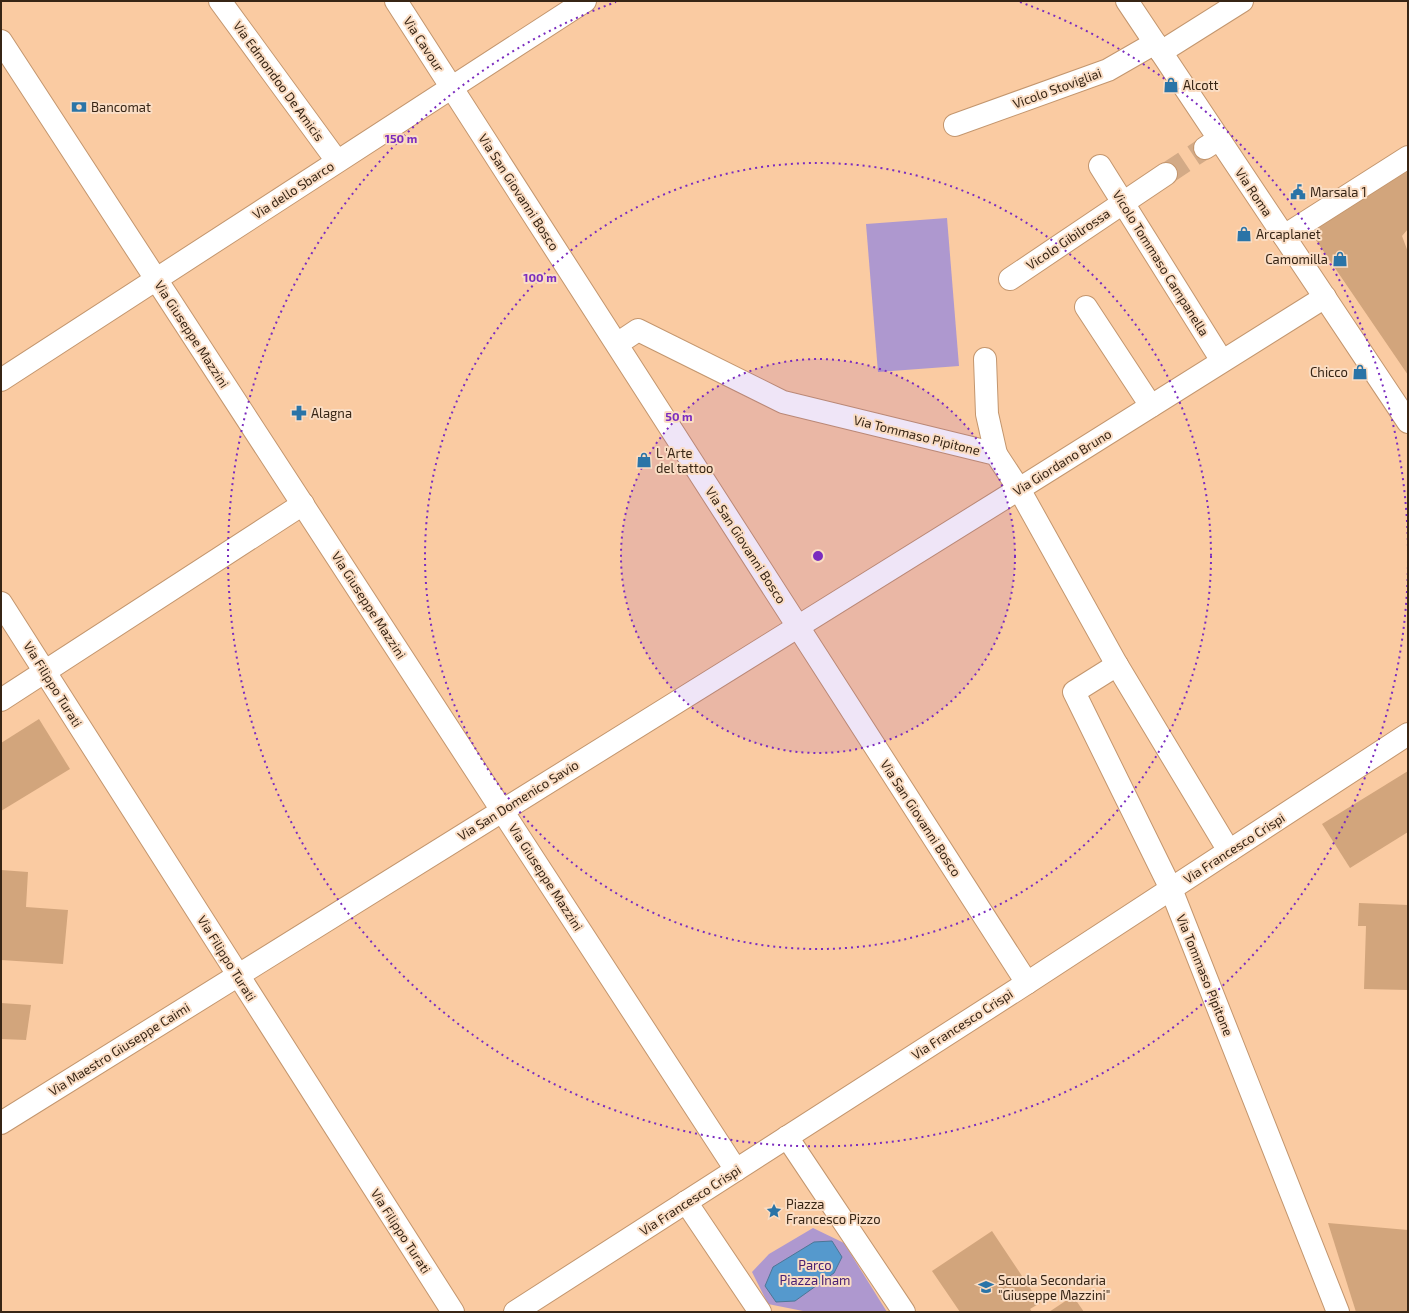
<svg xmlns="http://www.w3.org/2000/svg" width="1409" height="1313" font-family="'Exo 2',sans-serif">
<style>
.green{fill:#ae98cf}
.water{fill:#5599cd;stroke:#4c7696}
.building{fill:#d2a57c}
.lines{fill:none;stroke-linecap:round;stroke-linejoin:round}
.street-tunnel{stroke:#d3aa86;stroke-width:22;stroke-dasharray:22 11;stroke-linecap:butt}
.street-casing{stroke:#c3966e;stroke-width:24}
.secondary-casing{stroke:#c3966e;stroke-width:24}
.street{stroke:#fff;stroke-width:22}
.secondary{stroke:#fff;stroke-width:22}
.ring{fill:none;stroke:#7b2cbf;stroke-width:2;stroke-dasharray:2 4}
.labels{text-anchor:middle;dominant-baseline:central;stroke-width:4;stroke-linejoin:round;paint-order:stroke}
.street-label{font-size:13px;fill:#372515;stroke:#faddc4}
.poi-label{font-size:13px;fill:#372515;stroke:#faddc4;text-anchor:start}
.park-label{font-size:13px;fill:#4a2172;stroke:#faddc4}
.centre{fill:#7b2cbf;stroke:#faddc4;stroke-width:2}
.ring-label{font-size:12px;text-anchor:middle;font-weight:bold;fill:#7b2cbf;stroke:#faddc4;stroke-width:4;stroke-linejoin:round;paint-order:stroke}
</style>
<rect width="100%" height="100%" fill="#facba2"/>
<g class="green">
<polygon points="947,218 959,366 878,372 866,224"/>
<polygon points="813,1228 844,1243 887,1312 808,1312 768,1304 752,1272 769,1254"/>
</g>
<polygon class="water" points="832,1241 842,1257 834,1273 795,1301 776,1302 765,1286 773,1267 814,1242"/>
<g class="building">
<polygon points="1408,169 1408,229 1402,236 1408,252 1408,375 1309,230"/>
<polygon points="39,719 70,769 1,811 1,743"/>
<polygon points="1408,771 1408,832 1350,868 1322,824"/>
<polygon points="1,870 28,872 26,907 68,910 63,964 1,960"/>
<polygon points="1359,903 1408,905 1408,990 1364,989 1366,926 1358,926"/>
<polygon points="1,1003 31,1005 26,1040 1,1039"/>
<polygon points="1328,1223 1408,1230 1408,1312 1356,1312"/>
<polygon points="992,1231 1040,1303 1030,1309 1032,1312 960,1312 932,1271"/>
<polygon points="1073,1296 1084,1312 1049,1312"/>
</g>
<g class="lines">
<polyline class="street-tunnel" points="1166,174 1205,148"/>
<g class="street-casing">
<g id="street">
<polyline points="220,1 337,161"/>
<polyline points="396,1 1027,983"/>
<polyline points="1161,52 1242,1"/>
<polyline points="955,125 1108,70 1155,43"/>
<polyline points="1205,148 1219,139"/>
<polyline points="1100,166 1222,361"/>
<polyline points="1284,236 1408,157"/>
<polyline points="1010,279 1166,174"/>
<polyline points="1086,307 1151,406"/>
<polyline points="617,344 638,330 783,402 996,454 1019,489 1117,665 1229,851"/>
<polyline points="985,359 987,414 996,454"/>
<polyline points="1,603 453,1312"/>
<polyline points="1117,665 1074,692 1171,889 1338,1312"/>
<polyline points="1,700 303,504"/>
<polyline points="1,1123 1019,489 1325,297"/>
</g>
</g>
<g class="secondary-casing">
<g id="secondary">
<polyline points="1127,1 1408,422"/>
<polyline points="1,41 736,1170"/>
<polyline points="1,380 585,1"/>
<polyline points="787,1137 904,1312"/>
<polyline points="686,1202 760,1312"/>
<polyline points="515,1312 1027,983 1408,734"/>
</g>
</g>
<use href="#street" class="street"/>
<use href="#secondary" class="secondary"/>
</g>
<circle cx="818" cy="556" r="197" fill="#7b2cbf" fill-opacity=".12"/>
<g class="ring">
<circle cx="818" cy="556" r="197"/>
<circle cx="818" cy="556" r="393"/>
<path d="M1408 561A590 590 0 1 1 616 2M1020 2A590 590 0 0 1 1408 551"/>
</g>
<defs>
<g id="shop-bare" transform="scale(1.2)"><path d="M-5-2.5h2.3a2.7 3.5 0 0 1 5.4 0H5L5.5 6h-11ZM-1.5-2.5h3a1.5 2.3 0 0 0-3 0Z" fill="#2a74a7" stroke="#faddc4" stroke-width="2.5" paint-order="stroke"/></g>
<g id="bank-bare" transform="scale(1.2)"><path d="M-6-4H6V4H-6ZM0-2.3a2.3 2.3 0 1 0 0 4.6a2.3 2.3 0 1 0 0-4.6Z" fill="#2a74a7" stroke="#faddc4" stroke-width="2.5" paint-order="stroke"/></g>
<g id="civic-bare" transform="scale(1.2)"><path d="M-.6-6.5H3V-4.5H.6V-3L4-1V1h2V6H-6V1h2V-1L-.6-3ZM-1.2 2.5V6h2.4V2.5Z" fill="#2a74a7" stroke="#faddc4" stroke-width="2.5" paint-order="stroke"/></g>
<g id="pharmacy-bare" transform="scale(1.2)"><path d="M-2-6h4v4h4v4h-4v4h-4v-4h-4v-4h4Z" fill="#2a74a7" stroke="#faddc4" stroke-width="2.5" paint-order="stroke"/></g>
<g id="sight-bare" transform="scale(1.2)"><path d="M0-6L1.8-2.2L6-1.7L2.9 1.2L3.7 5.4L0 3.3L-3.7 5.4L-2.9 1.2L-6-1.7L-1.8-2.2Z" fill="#2a74a7" stroke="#faddc4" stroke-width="2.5" paint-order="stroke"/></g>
<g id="school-bare" transform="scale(1.2)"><path d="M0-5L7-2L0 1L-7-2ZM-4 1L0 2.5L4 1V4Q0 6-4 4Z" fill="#2a74a7" stroke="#faddc4" stroke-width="2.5" paint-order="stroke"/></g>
</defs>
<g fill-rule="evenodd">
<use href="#shop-bare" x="1171" y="85"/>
<use href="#bank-bare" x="79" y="107"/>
<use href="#civic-bare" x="1298" y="192"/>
<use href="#shop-bare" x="1244" y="234"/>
<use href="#shop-bare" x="1340" y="259"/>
<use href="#shop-bare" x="1360" y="372"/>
<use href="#pharmacy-bare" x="299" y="413"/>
<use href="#shop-bare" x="644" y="460"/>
<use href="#sight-bare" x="774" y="1211"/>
<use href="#school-bare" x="986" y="1287"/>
</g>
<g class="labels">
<g class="street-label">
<text transform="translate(424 44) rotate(57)">Via Cavour</text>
<text transform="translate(279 81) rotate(54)">Via Edmondoo De Amicis</text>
<text transform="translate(1057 88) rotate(-20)">Vicolo Stovigliai</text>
<text transform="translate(293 190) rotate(-33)">Via dello Sbarco</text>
<text transform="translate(519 192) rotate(57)">Via San Giovanni Bosco</text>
<text transform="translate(1254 192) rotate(56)">Via Roma</text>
<text transform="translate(1068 239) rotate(-34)">Vicolo Gibilrossa</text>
<text transform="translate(1161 263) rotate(58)">Vicolo Tommaso Campanella</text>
<text transform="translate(192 334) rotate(57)">Via Giuseppe Mazzini</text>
<text transform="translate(917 435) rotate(14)">Via Tommaso Pipitone</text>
<text transform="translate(1062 462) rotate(-32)">Via Giordano Bruno</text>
<text transform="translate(746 545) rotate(57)">Via San Giovanni Bosco</text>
<text transform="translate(369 605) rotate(57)">Via Giuseppe Mazzini</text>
<text transform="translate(53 684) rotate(58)">Via Filippo Turati</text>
<text transform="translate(518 800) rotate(-32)">Via San Domenico Savio</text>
<text transform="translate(921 818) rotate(57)">Via San Giovanni Bosco</text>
<text transform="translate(1234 848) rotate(-33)">Via Francesco Crispi</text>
<text transform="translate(546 877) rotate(57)">Via Giuseppe Mazzini</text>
<text transform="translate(227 958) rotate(58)">Via Filippo Turati</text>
<text transform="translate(1205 975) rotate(68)">Via Tommaso Pipitone</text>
<text transform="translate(962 1024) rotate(-33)">Via Francesco Crispi</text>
<text transform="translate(119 1049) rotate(-32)">Via Maestro Giuseppe Caimi</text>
<text transform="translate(690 1200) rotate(-33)">Via Francesco Crispi</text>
<text transform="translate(401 1231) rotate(57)">Via Filippo Turati</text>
</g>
<g class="poi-label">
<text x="1183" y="85">Alcott</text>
<text x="91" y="107">Bancomat</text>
<text x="1310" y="192">Marsala 1</text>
<text x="1256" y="234">Arcaplanet</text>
<text x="1328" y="259" text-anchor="end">Camomilla</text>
<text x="1348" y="372" text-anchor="end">Chicco</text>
<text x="311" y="413">Alagna</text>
<text x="656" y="453">L 'Arte<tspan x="656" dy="15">del tattoo</tspan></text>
<text x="786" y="1204">Piazza<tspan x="786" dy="15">Francesco Pizzo</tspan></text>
<text x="998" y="1280">Scuola Secondaria<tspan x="998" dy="15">"Giuseppe Mazzini"</tspan></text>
</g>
<g class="park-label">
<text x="815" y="1265">Parco<tspan x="815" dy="15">Piazza Inam</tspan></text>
</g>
</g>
<circle cx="818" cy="556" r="6" class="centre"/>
<g class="ring-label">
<text x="401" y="143">150 m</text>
<text x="540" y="282">100 m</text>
<text x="679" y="421">50 m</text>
</g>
<rect width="1409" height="1313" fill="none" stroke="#372515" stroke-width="4"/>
</svg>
